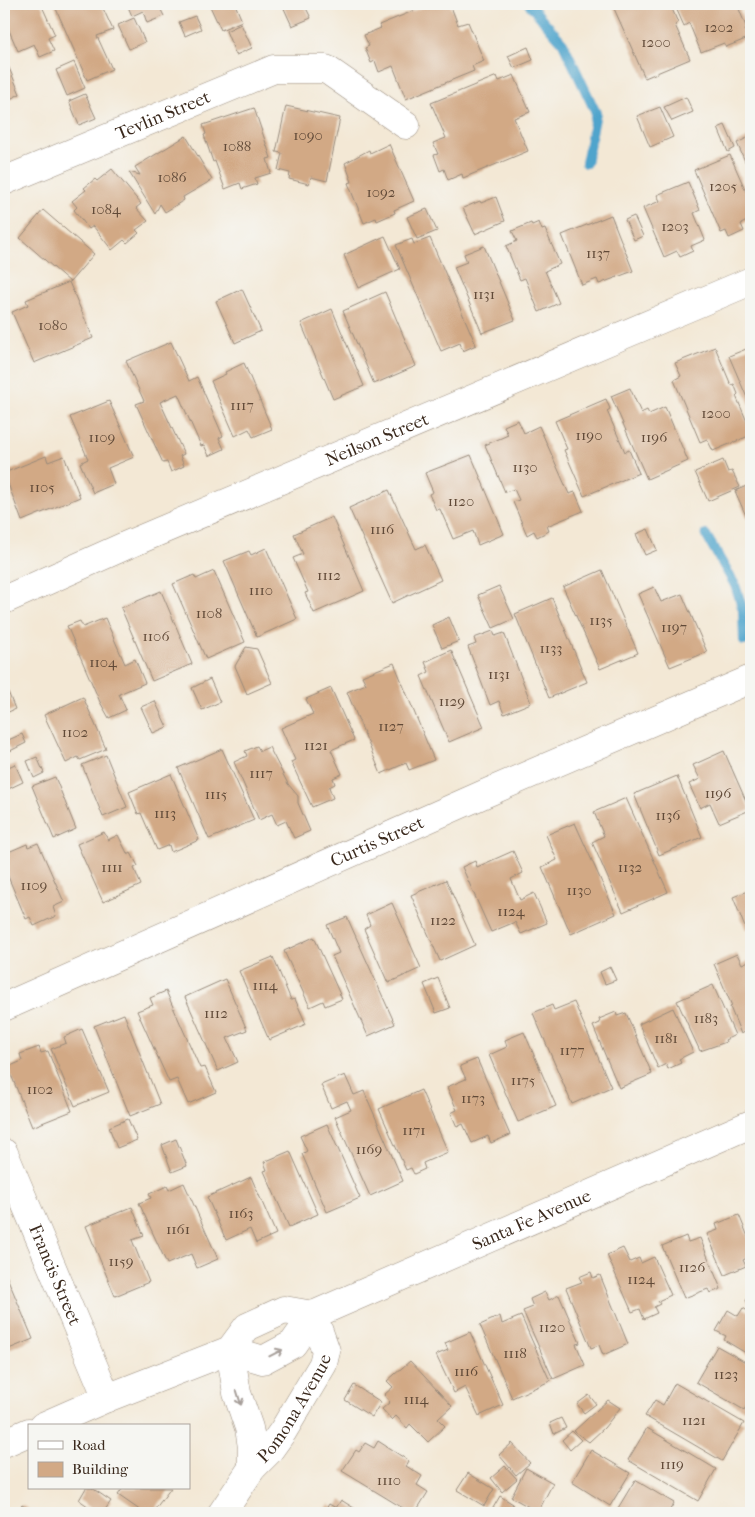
<svg xmlns="http://www.w3.org/2000/svg" width="755" height="1517" font-family="'IM FELL French Canon',serif">
<style>
.lines{fill:none;stroke-linecap:round;stroke-linejoin:round}
.stream{stroke:#50a4cc;stroke-width:10}
.building{fill:#d2a985}
.minor-casing{stroke:#97897a;stroke-width:29}
.minor{stroke:#fff;stroke-width:28}
.oneway{stroke:#a79f9a}
.labels{text-anchor:middle;dominant-baseline:central;stroke-width:4.5;stroke-linejoin:round;paint-order:stroke}
.number-label{font-size:15px;fill:#614a38}
.street-label{font-size:18px;fill:#3b2a1e;stroke:#f6f6f2}
</style>
<rect width="100%" height="100%" fill="#f6f6f2"/>
<filter id="ink" filterUnits="userSpaceOnUse"><feTurbulence type="fractalNoise" baseFrequency=".02" numOctaves="2"/><feDisplacementMap in="SourceGraphic" scale="10" xChannelSelector="R" yChannelSelector="G"/><feConvolveMatrix kernelMatrix="1 2 1 2 8 2 1 2 1" color-interpolation-filters="sRGB"/></filter>
<filter id="wash" filterUnits="userSpaceOnUse"><feTurbulence type="fractalNoise" baseFrequency=".0096" numOctaves="4" result="noise"/><feDisplacementMap in="SourceGraphic" scale="20" xChannelSelector="R" yChannelSelector="G"/><feGaussianBlur stdDeviation="1.12" result="paint"/><feColorMatrix in="noise" values="0 0 0 0 0 0 0 0 0 0 0 0 0 0 0 0 0 1.4 0 .05"/><feComposite in="paint" operator="in"/></filter>
<g filter="url(#wash)">
<rect width="100%" height="100%" fill="#f3e8d5"/>
<g class="lines">
<g class="stream">
<polyline points="529,4 563,43 596,113 586,163"/>
<polyline points="706,535 735,585 743,610 744,641"/>
</g>
</g>
<g id="blocks">
<g class="building">
<polygon points="4,4 41,4 55,35 48,38 54,51 40,57 34,44 18,51 4,19"/>
<polygon points="54,4 101,4 113,30 97,36 112,69 87,80"/>
<polygon points="127,4 158,4 164,16 147,23 143,11 132,16"/>
<polygon points="209,4 235,4 242,21 221,30"/>
<polygon points="282,4 304,4 311,18 292,26"/>
<polygon points="430,4 450,4 458,25 468,22 484,61 472,66 474,71 406,99 393,66 379,72 375,61 371,63 365,48 369,46 364,35 381,28 379,25"/>
<polygon points="612,4 670,4 678,23 675,25 690,59 645,78"/>
<polygon points="678,4 737,4 747,29 745,30 748,38 726,47 724,43 701,52 689,23 684,26 676,8 679,7"/>
<polygon points="195,16 201,29 185,36 179,22"/>
<polygon points="134,18 145,42 129,49 118,25"/>
<polygon points="241,24 252,48 236,55 226,31"/>
<polygon points="528,47 533,60 514,68 508,56"/>
<polygon points="4,56 20,94 4,102"/>
<polygon points="74,62 85,88 67,96 56,70"/>
<polygon points="514,75 530,112 514,118 528,151 463,178 462,174 448,180 444,169 440,171 434,155 438,154 433,143 446,138 431,103 497,76 499,81"/>
<polygon points="85,94 96,118 79,125 69,101"/>
<polygon points="686,97 693,112 672,121 664,107"/>
<polygon points="286,106 340,118 327,181 311,177 309,184 289,179 290,173 278,170 282,153 276,152"/>
<polygon points="660,107 673,137 650,147 637,116"/>
<polygon points="254,108 271,158 267,159 271,173 255,178 257,184 242,189 240,183 225,189 215,161 213,162 204,135 206,134 203,125"/>
<polygon points="725,125 735,148 728,152 718,128"/>
<polygon points="186,136 212,180 183,197 184,200 165,212 160,204 155,214 129,172 140,175 135,167"/>
<polygon points="751,136 751,175 737,143"/>
<polygon points="389,144 414,201 394,210 395,213 377,221 376,218 364,223 348,183 352,182 345,163 369,150 370,153"/>
<polygon points="730,155 751,203 751,219 741,224 744,231 729,238 726,231 721,233 694,170"/>
<polygon points="112,169 141,204 136,208 148,221 136,230 139,233 127,243 124,240 112,250 93,226 89,229 74,210 77,207 72,201 86,190 84,188 95,179 97,181"/>
<polygon points="688,182 700,210 694,213 705,240 691,246 693,251 680,257 677,251 664,257 643,208 660,201 657,195"/>
<polygon points="496,197 505,221 475,234 463,208 480,201 481,203"/>
<polygon points="427,209 437,231 417,239 407,217"/>
<polygon points="43,210 94,254 70,282 20,238"/>
<polygon points="611,215 633,271 599,284 597,279 582,285 562,235"/>
<polygon points="634,216 643,236 634,240 625,220"/>
<polygon points="539,222 542,230 545,229 560,264 545,271 559,303 539,312 525,278 520,280 506,246 517,241 512,231 531,223 532,225"/>
<polygon points="385,236 400,269 358,288 344,255"/>
<polygon points="430,238 476,345 463,351 460,343 441,351 396,245 412,239 414,244"/>
<polygon points="484,246 515,320 482,333 454,267 467,262 464,254"/>
<polygon points="69,282 93,338 34,363 12,312 28,305 26,300"/>
<polygon points="242,289 261,331 235,343 216,301"/>
<polygon points="385,292 416,366 374,384 343,311"/>
<polygon points="332,309 364,386 333,399 301,323"/>
<polygon points="171,342 189,381 197,377 223,436 219,438 224,449 209,456 204,445 201,446 178,394 160,402 184,454 180,456 184,466 171,472 167,462 163,463 136,404 144,401 126,361"/>
<polygon points="715,347 731,385 734,384 738,394 736,396 751,431 751,435 713,451 707,439 700,442 674,380 681,376 675,363"/>
<polygon points="751,347 751,407 729,356"/>
<polygon points="244,363 272,429 253,437 249,429 235,436 211,381 226,374 225,372"/>
<polygon points="630,388 641,413 647,410 649,414 665,407 688,461 647,479 611,396"/>
<polygon points="606,399 610,409 607,411 625,452 629,450 639,473 584,496 564,450 567,449 555,421"/>
<polygon points="109,401 134,457 108,468 114,484 93,493 80,463 88,459 70,417"/>
<polygon points="518,420 524,433 539,426 569,494 575,492 583,511 547,526 549,531 537,537 534,531 527,535 513,502 519,500 514,489 505,492 485,445 508,435 504,426"/>
<polygon points="471,455 504,534 478,545 473,531 453,539 440,509 436,510 429,494 433,492 425,473"/>
<polygon points="46,456 48,462 64,456 80,497 22,521 4,473"/>
<polygon points="723,460 728,472 732,471 740,487 708,501 695,472"/>
<polygon points="751,484 751,527 735,491"/>
<polygon points="389,490 416,549 425,545 441,580 392,603 349,508"/>
<polygon points="332,517 364,591 314,613 305,593 308,592 293,558 303,554 294,534"/>
<polygon points="648,529 657,550 645,555 636,534"/>
<polygon points="266,548 297,619 257,637 224,561 249,551 251,555"/>
<polygon points="602,570 638,653 600,669 563,587"/>
<polygon points="214,571 245,642 206,659 173,584 194,575 196,579"/>
<polygon points="499,586 514,619 493,628 478,595"/>
<polygon points="654,587 661,602 682,594 707,652 670,667 638,594"/>
<polygon points="161,591 192,664 152,681 121,608"/>
<polygon points="552,598 587,682 549,698 515,614"/>
<polygon points="449,617 459,641 442,648 432,625"/>
<polygon points="105,618 125,664 135,659 145,683 119,694 126,710 109,718 100,702 67,626 80,621 83,627"/>
<polygon points="493,631 495,636 504,633 531,703 504,714 499,701 490,705 468,647 476,644 474,638"/>
<polygon points="246,647 257,649 272,683 247,694 235,666"/>
<polygon points="451,650 484,727 449,742 421,676 429,672 425,662"/>
<polygon points="394,663 434,760 409,770 406,763 381,774 347,692 366,684 362,676"/>
<polygon points="210,679 220,702 202,710 192,688"/>
<polygon points="4,682 15,709 4,714"/>
<polygon points="331,688 354,740 331,750 342,774 333,778 335,784 329,787 333,798 312,807 291,762 295,760 281,728 313,714 306,699"/>
<polygon points="83,697 106,749 80,760 78,757 66,763 44,715"/>
<polygon points="155,701 167,727 153,733 141,707"/>
<polygon points="22,734 26,743 10,751 6,741"/>
<polygon points="257,746 260,751 269,747 288,784 298,796 298,803 310,831 294,838 286,821 277,825 272,814 259,820 234,762 247,756 245,751"/>
<polygon points="222,749 254,820 209,839 178,768"/>
<polygon points="724,751 750,810 719,823 710,803 700,808 689,784 700,779 693,765"/>
<polygon points="106,755 127,807 103,817 82,765"/>
<polygon points="37,757 44,773 34,778 27,761"/>
<polygon points="15,764 23,782 4,791 4,769"/>
<polygon points="171,774 199,840 171,852 169,845 157,850 141,813 138,814 129,792"/>
<polygon points="677,776 702,837 659,855 634,794"/>
<polygon points="55,777 76,829 54,839 32,786"/>
<polygon points="626,798 668,892 623,912 592,842 604,836 594,812"/>
<polygon points="575,823 616,914 571,934 542,867 557,860 546,835"/>
<polygon points="104,832 108,840 118,835 128,855 131,853 138,866 134,868 141,885 103,902 77,844"/>
<polygon points="38,843 64,902 53,907 56,916 34,926 30,917 26,919 4,867 4,858 8,856 6,853 27,844 28,847"/>
<polygon points="513,851 523,873 511,879 520,900 534,893 547,923 521,934 515,922 491,932 462,867 475,861 477,867"/>
<polygon points="446,880 475,945 440,961 411,895"/>
<polygon points="751,890 751,929 746,930 733,897"/>
<polygon points="392,903 421,968 388,983 364,929 370,925 366,915"/>
<polygon points="347,917 395,1024 368,1036 332,956 339,953 327,925"/>
<polygon points="314,937 342,999 325,1006 323,1001 310,1007 284,951"/>
<polygon points="737,954 742,964 751,960 751,1029 741,1034 730,1007 732,1006 714,964"/>
<polygon points="273,957 291,1000 295,999 306,1024 269,1040 239,971"/>
<polygon points="610,967 616,980 605,984 600,972"/>
<polygon points="438,978 450,1008 436,1013 424,984"/>
<polygon points="225,979 247,1030 227,1038 238,1062 218,1071 185,997"/>
<polygon points="713,985 735,1035 725,1040 726,1042 700,1051 677,1001"/>
<polygon points="166,991 200,1068 205,1067 216,1092 188,1104 177,1079 169,1082 137,1011 153,1005 150,998"/>
<polygon points="574,1002 611,1087 572,1104 533,1013 552,1005 554,1010"/>
<polygon points="673,1008 693,1052 679,1059 681,1063 668,1069 666,1064 658,1068 639,1024"/>
<polygon points="616,1012 617,1016 626,1013 652,1074 619,1088 593,1026 600,1023 599,1019"/>
<polygon points="124,1014 160,1104 130,1116 94,1026"/>
<polygon points="82,1029 109,1092 75,1106 51,1049 66,1043 64,1037"/>
<polygon points="524,1032 556,1106 518,1122 489,1055 507,1047 505,1040"/>
<polygon points="39,1047 41,1053 48,1051 72,1111 32,1127 8,1067 22,1061 20,1054"/>
<polygon points="477,1059 510,1135 491,1143 488,1136 472,1143 463,1124 457,1127 451,1113 457,1110 447,1087 466,1079 460,1066"/>
<polygon points="345,1075 354,1095 364,1091 403,1181 370,1196 335,1117 351,1110 347,1101 331,1108 321,1085"/>
<polygon points="421,1090 448,1152 423,1163 425,1169 414,1174 411,1168 406,1170 379,1109"/>
<polygon points="128,1119 137,1140 117,1148 109,1127"/>
<polygon points="327,1124 360,1198 327,1212 302,1154 307,1151 300,1136"/>
<polygon points="176,1139 187,1166 172,1172 162,1145"/>
<polygon points="290,1151 318,1214 289,1227 264,1171 267,1170 264,1162"/>
<polygon points="251,1177 276,1234 256,1243 250,1229 226,1240 207,1197"/>
<polygon points="184,1183 218,1259 197,1268 191,1254 167,1264 139,1203 151,1198 149,1194 167,1186 169,1190"/>
<polygon points="132,1207 144,1236 132,1240 149,1282 115,1296 86,1226"/>
<polygon points="739,1215 751,1244 751,1256 743,1260 746,1266 725,1275 707,1234 718,1230 716,1224"/>
<polygon points="686,1236 688,1242 700,1238 721,1289 710,1293 708,1289 684,1298 662,1246"/>
<polygon points="623,1248 630,1262 639,1258 641,1263 654,1257 671,1295 658,1301 660,1304 654,1307 657,1313 644,1319 640,1309 632,1312 607,1255"/>
<polygon points="4,1270 33,1339 4,1351"/>
<polygon points="591,1272 593,1278 600,1275 628,1344 603,1355 599,1345 591,1348 566,1288 582,1282 579,1277"/>
<polygon points="545,1292 549,1300 559,1295 580,1343 576,1344 585,1365 553,1379 523,1311 533,1307 530,1299"/>
<polygon points="751,1292 751,1305 746,1301"/>
<polygon points="743,1308 751,1313 751,1356 724,1340 726,1336 716,1331 728,1310 738,1316"/>
<polygon points="500,1316 502,1324 521,1316 550,1381 512,1398 480,1325"/>
<polygon points="470,1332 503,1405 479,1416 465,1387 454,1393 436,1355 448,1350 445,1343"/>
<polygon points="717,1346 751,1365 751,1398 744,1410 696,1382"/>
<polygon points="410,1361 452,1406 438,1419 445,1426 428,1442 410,1424 407,1428 396,1416 392,1420 382,1409 390,1402 384,1395 393,1387 387,1381"/>
<polygon points="675,1383 744,1423 722,1461 645,1416 655,1400 663,1405"/>
<polygon points="354,1385 381,1402 372,1417 345,1400"/>
<polygon points="589,1395 596,1404 584,1413 577,1404"/>
<polygon points="608,1400 620,1408 604,1428 589,1442 574,1431"/>
<polygon points="561,1418 566,1428 554,1434 550,1423"/>
<polygon points="647,1428 716,1469 698,1501 628,1460"/>
<polygon points="572,1431 581,1440 570,1450 562,1440"/>
<polygon points="378,1441 409,1461 406,1466 422,1476 417,1485 428,1492 415,1513 411,1513 342,1471 356,1450 359,1452 365,1443 374,1448"/>
<polygon points="512,1443 530,1463 516,1475 499,1455"/>
<polygon points="591,1450 630,1473 610,1506 572,1482"/>
<polygon points="505,1466 517,1479 502,1492 491,1478"/>
<polygon points="526,1468 553,1483 538,1512 511,1497"/>
<polygon points="468,1473 494,1489 484,1506 457,1490"/>
<polygon points="635,1480 674,1503 668,1513 615,1513"/>
<polygon points="86,1488 92,1488 111,1501 103,1513 98,1513 79,1500"/>
<polygon points="123,1488 171,1488 152,1513 144,1513 118,1495"/>
<polygon points="500,1496 513,1504 507,1513 490,1513"/>
<polygon points="341,1500 362,1513 315,1513 318,1508 324,1512 329,1504 336,1508"/>
<polygon points="22,1505 34,1513 16,1513"/>
</g>
</g>
</g>
<g filter="url(#ink)">
<use href="#blocks" fill-opacity="0" stroke="#97897a" stroke-width="1"/>
<g class="lines">
<g class="minor-casing">
<g id="minor">
<path id="s1" d="M4,181L274,69H326L406,125"/>
<path id="s2" d="M4,600L127,545L751,281"/>
<path id="s3" d="M4,1007L484,794L751,679"/>
<path id="s4" d="M4,1153L107,1398"/>
<path id="s5" d="M230,1350L263,1360L293,1344L313,1315L751,1124"/>
<polyline points="230,1350 237,1393 249,1428 252,1447 252,1468"/>
<polyline points="43,1426 107,1398 230,1350 247,1327 284,1310 313,1315"/>
<polyline points="4,1443 29,1432"/>
<path id="s6" d="M222,1513L252,1468L268,1452L283,1431L323,1364L326,1351L313,1315"/>
</g>
</g>
<use href="#minor" class="minor"/>
</g>
<defs><path id="oneway-shaft" d="M-6 0H5M1.5-3L5.5 0L1.5 3" fill="none" stroke-width="1.6" stroke-linecap="round" stroke-linejoin="round" transform="scale(1.25)"/></defs>
<g class="oneway">
<use href="#oneway-shaft" transform="translate(276 1353) rotate(-27)"/>
<use href="#oneway-shaft" transform="translate(239 1398) rotate(73)"/>
</g>
</g>
<g class="labels">
<g class="number-label">
<text x="719" y="27">1202</text>
<text x="656" y="42">1200</text>
<text x="308" y="135">1090</text>
<text x="237" y="146">1088</text>
<text x="172" y="177">1086</text>
<text x="723" y="186">1205</text>
<text x="381" y="192">1092</text>
<text x="106" y="209">1084</text>
<text x="675" y="226">1203</text>
<text x="598" y="253">1137</text>
<text x="484" y="294">1131</text>
<text x="53" y="325">1080</text>
<text x="242" y="405">1117</text>
<text x="716" y="413">1200</text>
<text x="589" y="435">1190</text>
<text x="102" y="437">1109</text>
<text x="654" y="437">1196</text>
<text x="525" y="467">1130</text>
<text x="42" y="487">1105</text>
<text x="461" y="501">1120</text>
<text x="382" y="529">1116</text>
<text x="329" y="575">1112</text>
<text x="261" y="590">1110</text>
<text x="209" y="613">1108</text>
<text x="601" y="620">1135</text>
<text x="674" y="627">1197</text>
<text x="156" y="636">1106</text>
<text x="551" y="648">1133</text>
<text x="103" y="662">1104</text>
<text x="499" y="674">1131</text>
<text x="452" y="701">1129</text>
<text x="391" y="726">1127</text>
<text x="75" y="732">1102</text>
<text x="316" y="745">1121</text>
<text x="261" y="773">1117</text>
<text x="718" y="793">1196</text>
<text x="216" y="794">1115</text>
<text x="165" y="813">1113</text>
<text x="668" y="815">1136</text>
<text x="112" y="867">1111</text>
<text x="630" y="867">1132</text>
<text x="34" y="885">1109</text>
<text x="579" y="890">1130</text>
<text x="511" y="911">1124</text>
<text x="443" y="920">1122</text>
<text x="265" y="985">1114</text>
<text x="216" y="1013">1112</text>
<text x="706" y="1018">1183</text>
<text x="666" y="1038">1181</text>
<text x="572" y="1050">1177</text>
<text x="523" y="1080">1175</text>
<text x="40" y="1089">1102</text>
<text x="473" y="1098">1173</text>
<text x="414" y="1130">1171</text>
<text x="369" y="1149">1169</text>
<text x="241" y="1213">1163</text>
<text x="178" y="1229">1161</text>
<text x="121" y="1261">1159</text>
<text x="692" y="1267">1126</text>
<text x="641" y="1279">1124</text>
<text x="552" y="1327">1120</text>
<text x="515" y="1353">1118</text>
<text x="466" y="1371">1116</text>
<text x="726" y="1374">1123</text>
<text x="416" y="1399">1114</text>
<text x="694" y="1420">1121</text>
<text x="672" y="1464">1119</text>
<text x="389" y="1480">1110</text>
</g>
<g class="street-label">
<text stroke="none"><textPath href="#s1" startOffset="172">Tevlin Street</textPath></text>
<text stroke="none"><textPath href="#s2" startOffset="406">Neilson Street</textPath></text>
<text stroke="none"><textPath href="#s3" startOffset="408">Curtis Street</textPath></text>
<text stroke="none"><textPath href="#s5" startOffset="342">Santa Fe Avenue</textPath></text>
<text stroke="none"><textPath href="#s4" startOffset="132">Francis Street</textPath></text>
<text stroke="none"><textPath href="#s6" startOffset="128">Pomona Avenue</textPath></text>
</g>
</g>
<rect width="755" height="1517" fill="none" stroke="#f6f6f2" stroke-width="20"/>
<rect x="28" y="1424" width="162" height="65" fill="#f6f6f2" stroke="#aba49d"/>
<rect x="38" y="1441" width="25" height="8" fill="#ffffff" stroke="#aba49d"/>
<text x="72" y="1450" font-size="15" fill="#3b2a1e">Road</text>
<rect x="38" y="1462" width="25" height="15" fill="#d2a985" stroke="#aba49d"/>
<text x="72" y="1474" font-size="15" fill="#3b2a1e">Building</text>
</svg>
